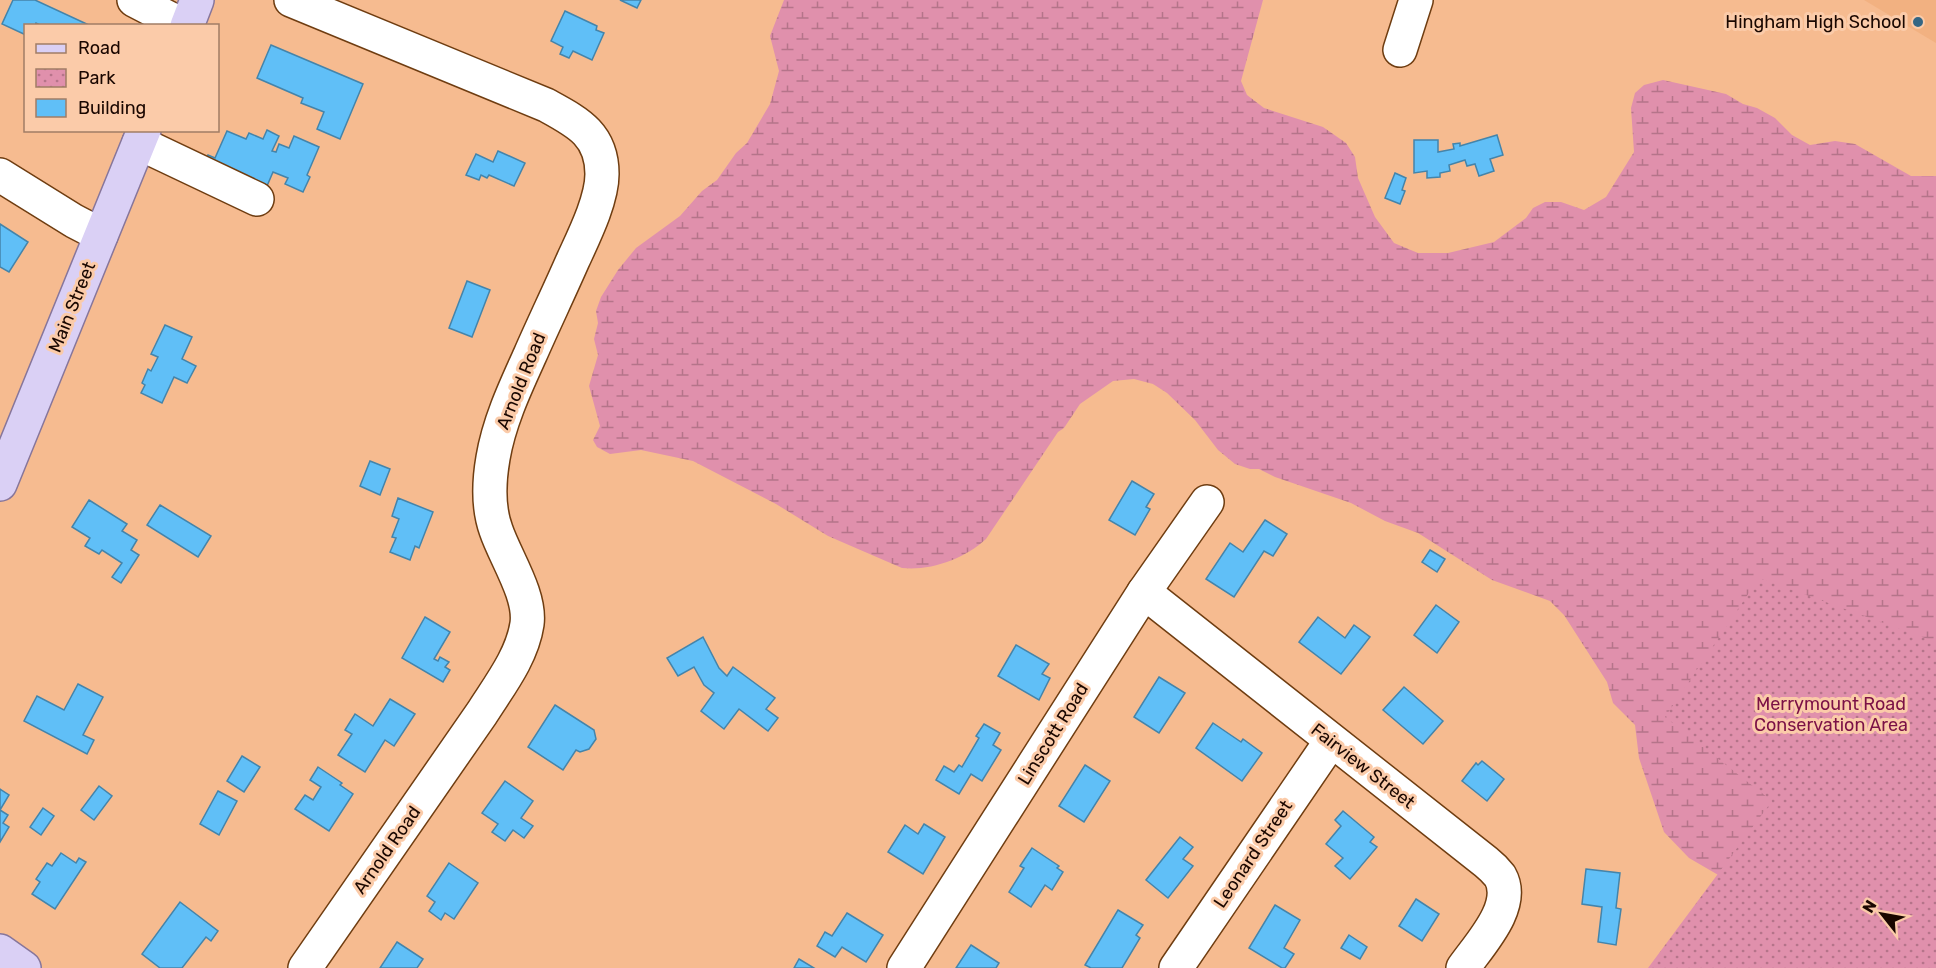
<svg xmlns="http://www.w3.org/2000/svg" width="1936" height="968" font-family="Rubik,sans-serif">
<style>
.built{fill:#f2b181}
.wetland{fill:url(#wetland-marsh)}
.park{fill:url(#park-dots)}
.building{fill:#60bff7;stroke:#4484aa;stroke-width:1.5}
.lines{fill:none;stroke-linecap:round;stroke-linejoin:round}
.minor-casing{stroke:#6f3d11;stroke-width:36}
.major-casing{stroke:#87769b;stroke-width:36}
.minor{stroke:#fff;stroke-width:33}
.major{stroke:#dad0f5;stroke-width:33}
.poi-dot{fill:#346684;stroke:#fbcba9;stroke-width:2}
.labels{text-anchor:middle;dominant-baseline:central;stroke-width:6;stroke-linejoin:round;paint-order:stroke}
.poi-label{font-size:18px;fill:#1a0700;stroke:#fbcba9;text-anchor:end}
.street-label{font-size:18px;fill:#1a0700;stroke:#fbcba9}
.park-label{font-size:18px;fill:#7b1146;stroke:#fbcba9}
</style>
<defs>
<pattern id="wetland-marsh" width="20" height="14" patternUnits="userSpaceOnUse" patternTransform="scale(1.5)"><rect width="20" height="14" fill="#e090ac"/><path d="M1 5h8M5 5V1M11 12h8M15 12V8" fill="none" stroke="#b5748a"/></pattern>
<pattern id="park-dots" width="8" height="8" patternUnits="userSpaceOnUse" patternTransform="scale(1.5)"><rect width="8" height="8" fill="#e090ac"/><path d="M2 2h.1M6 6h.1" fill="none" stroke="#b5748a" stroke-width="1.8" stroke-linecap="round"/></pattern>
</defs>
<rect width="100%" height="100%" fill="#f6bb90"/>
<polygon class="built" points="1864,0 1936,0 1936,43"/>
<path class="wetland" d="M784,0H1263L1241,81L1247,95L1264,108L1323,127L1346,143L1355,157L1358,178L1375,217L1394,243L1418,253H1448L1494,242L1526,218L1533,208L1545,202H1561L1584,210L1606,197L1634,152L1631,108L1635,93L1644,85L1663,80L1726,94L1743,104L1757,108L1775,118L1792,135L1810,145L1835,141L1855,144L1911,176H1936V968L1720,876L1689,858L1664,832L1639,758L1635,725L1613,703L1607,682L1564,615L1550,601L1492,580L1418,533L1385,521L1351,503L1275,477L1259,469H1250L1235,464L1218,450L1195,420L1167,393L1153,384L1134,379L1113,381L1080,404L1064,428L1058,432L986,539C964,559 931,571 902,568L828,536L776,504L693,461L641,450L610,454L597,447L593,440L600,426L589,386L598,355L594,339L598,323L596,311L601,297L618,270L636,248L680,216L702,191L717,180L736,153L747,143L770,104L779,71L770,36Z"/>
<polygon class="park" points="1759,578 1936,642 1936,968 1648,968 1772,801 1665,717"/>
<g class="building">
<polygon points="13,0 35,0 91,26 42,26 36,23 35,26 26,26 26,35 2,24"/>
<polygon points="620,0 641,0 637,8"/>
<polygon points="565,11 597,26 596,30 604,33 592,60 573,51 569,58 560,54 563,47 551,41"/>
<polygon points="271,45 363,84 340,139 317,129 324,112 301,103 303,98 257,78"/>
<polygon points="267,130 279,136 272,151 276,152 279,144 289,148 294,136 319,147 307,175 310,177 303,192 285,184 288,178 273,172 267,186 256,187 204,165 208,155 215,158 227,131 246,139 249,133 263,139"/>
<polygon points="1497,135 1503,155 1490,159 1494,171 1479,176 1475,164 1467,166 1465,160 1449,165 1450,171 1440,173 1440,177 1427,178 1427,171 1414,173 1414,140 1438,140 1438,152 1454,149 1453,144 1460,143 1460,146"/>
<polygon points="498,151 525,163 514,186 489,175 487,178 481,175 479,180 466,175 476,154 493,162"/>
<polygon points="1395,173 1406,178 1402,190 1405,191 1400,204 1385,198"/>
<polygon points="0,224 28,242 9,272 0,267"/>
<polygon points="467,281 490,290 472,337 449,328"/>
<polygon points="165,325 192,337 182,359 196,366 187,383 174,377 162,403 141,393 145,385 142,383 148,369 151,371 158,357 151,354"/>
<polygon points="370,461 390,469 380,495 360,486"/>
<polygon points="1132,481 1154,494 1146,507 1150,509 1135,535 1109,520"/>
<polygon points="398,498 433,512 419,548 415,546 410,560 390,552 396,538 392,537 399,519 392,516"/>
<polygon points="89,500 127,524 122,531 137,540 131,550 139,555 121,583 112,577 122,563 102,550 99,554 85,546 90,538 72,527"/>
<polygon points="160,505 211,536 198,557 147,525"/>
<polygon points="1265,520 1287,534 1273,556 1264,551 1234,597 1206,579 1230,543 1243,552"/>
<polygon points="1430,550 1445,559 1437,572 1422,562"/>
<polygon points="1436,605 1459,622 1437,653 1414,635"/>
<polygon points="425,617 450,632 434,659 438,661 440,657 449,662 445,667 450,670 443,682 402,658"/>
<polygon points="1318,617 1345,638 1354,625 1370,637 1341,674 1299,642"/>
<polygon points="703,637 719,668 727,676 733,667 775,698 766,709 778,718 768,731 739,709 724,729 701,711 714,693 704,685 694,667 678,676 667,658"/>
<polygon points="1016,645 1049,664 1042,674 1050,678 1039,700 998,676"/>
<polygon points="1159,677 1185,693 1159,733 1134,717"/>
<polygon points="78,684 103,697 83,735 94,740 87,754 24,721 37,696 64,710"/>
<polygon points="1404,687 1443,721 1423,744 1383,710"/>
<polygon points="390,699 415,714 394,746 385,740 365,772 338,755 352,734 345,730 355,714 373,726"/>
<polygon points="555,705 594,730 596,739 589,749 580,752 576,750 563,770 528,747"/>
<polygon points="1213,723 1241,742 1243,739 1262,753 1242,781 1196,748"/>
<polygon points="984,724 1000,733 993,745 1001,750 982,781 971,774 959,794 936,780 944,766 954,772 959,765 962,767 979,738 976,736"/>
<polygon points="242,756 260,767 244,792 227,781"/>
<polygon points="1482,761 1504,779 1487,801 1462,781 1476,763 1478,765"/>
<polygon points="1085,765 1110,781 1084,822 1059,806"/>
<polygon points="318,767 342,783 340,785 353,794 329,831 295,809 305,795 313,800 321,787 310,780"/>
<polygon points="505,781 533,801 521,818 533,826 524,838 513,830 505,841 492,832 498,824 482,813"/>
<polygon points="99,786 112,796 94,820 81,810"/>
<polygon points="0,789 9,795 0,810 8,815 3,823 9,827 0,842"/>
<polygon points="218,791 237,801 219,835 200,824"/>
<polygon points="43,808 54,816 41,835 30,827"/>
<polygon points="1343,811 1374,837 1370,842 1377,847 1350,879 1335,866 1343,858 1326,844 1341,826 1335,820"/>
<polygon points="924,824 945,837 923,874 888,852 905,825 918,834"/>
<polygon points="1180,837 1193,847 1183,859 1193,866 1168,898 1146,880"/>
<polygon points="1032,848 1059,866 1057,868 1063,872 1052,890 1045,885 1031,907 1009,892 1024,868 1020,866"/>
<polygon points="61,853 76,863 79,858 86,862 55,909 32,894 40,882 36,879 47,863 52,866"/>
<polygon points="449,863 478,883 454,919 445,913 441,920 429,911 435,902 427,896"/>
<polygon points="1586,869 1620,873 1616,908 1621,909 1616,945 1598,942 1602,907 1582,904"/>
<polygon points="1416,899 1439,914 1422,941 1399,926"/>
<polygon points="180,902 218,931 211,941 206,937 182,968 160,968 142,954"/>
<polygon points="1275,905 1300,920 1284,948 1294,954 1285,968 1282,968 1249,948"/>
<polygon points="1118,910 1143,925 1136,935 1140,938 1122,968 1091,968 1085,965"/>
<polygon points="847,913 883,935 866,962 842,947 835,957 817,946 825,932 832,936"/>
<polygon points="1349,935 1367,947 1360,959 1341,948"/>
<polygon points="397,942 423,959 417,968 380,968"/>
<polygon points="971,945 999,963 996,968 956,968"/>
<polygon points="799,959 814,968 794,968"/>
</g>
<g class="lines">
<g class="minor-casing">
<g id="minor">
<polyline points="134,0 184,26"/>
<path d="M291,0L546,105C577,122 602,134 602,174C602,200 584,236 573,260C559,292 544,323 530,355C515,388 499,422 493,458C489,481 488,508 496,530C505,557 531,595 527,624C522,657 499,686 482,713L305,968"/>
<polyline points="1400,50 1416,0"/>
<polyline points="139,143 257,199"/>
<polyline points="0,175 74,221 101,235"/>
<path d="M1144,592L1486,862C1491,866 1496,871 1500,876C1517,906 1479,945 1463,968"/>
<polyline points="904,968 1144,592 1207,502"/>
<polyline points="1176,968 1331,741"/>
</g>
</g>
<g class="major-casing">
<g id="major">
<polyline points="187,26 197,0"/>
<polyline points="0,484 144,130"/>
<polyline points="0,951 24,968"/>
</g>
</g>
<use href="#minor" class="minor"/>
<use href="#major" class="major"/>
</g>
<circle class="poi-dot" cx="1918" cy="22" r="6"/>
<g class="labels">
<g class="poi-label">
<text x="1906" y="22">Hingham High School</text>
</g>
<g class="street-label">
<text transform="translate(72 307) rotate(-68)">Main Street</text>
<text transform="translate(521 381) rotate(-68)">Arnold Road</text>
<text transform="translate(1053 734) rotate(-58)">Linscott Road</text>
<text transform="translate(1363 766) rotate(38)">Fairview Street</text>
<text transform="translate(387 850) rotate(-55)">Arnold Road</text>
<text transform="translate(1253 854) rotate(-56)">Leonard Street</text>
</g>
<g class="park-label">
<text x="1831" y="704">Merrymount Road<tspan x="1831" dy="21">Conservation Area</tspan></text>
</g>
</g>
<rect x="24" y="24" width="195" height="108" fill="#fbcba9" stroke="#a17d65" stroke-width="1.5"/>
<rect x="36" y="44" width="30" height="9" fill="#dad0f5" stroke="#a17d65" stroke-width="1.5"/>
<text x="78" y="54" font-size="18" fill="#1a0700">Road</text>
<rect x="36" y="69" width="30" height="18" fill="url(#park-dots)" stroke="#a17d65" stroke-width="1.5"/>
<text x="78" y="84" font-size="18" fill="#1a0700">Park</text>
<rect x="36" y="99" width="30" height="18" fill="#60bff7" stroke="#a17d65" stroke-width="1.5"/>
<text x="78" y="114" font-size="18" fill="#1a0700">Building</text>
<g transform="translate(1882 914) rotate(301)" stroke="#fbcba9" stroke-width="4.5" paint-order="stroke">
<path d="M0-4.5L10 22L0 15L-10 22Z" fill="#1a0700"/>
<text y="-9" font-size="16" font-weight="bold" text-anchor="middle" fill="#1a0700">N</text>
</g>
</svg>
